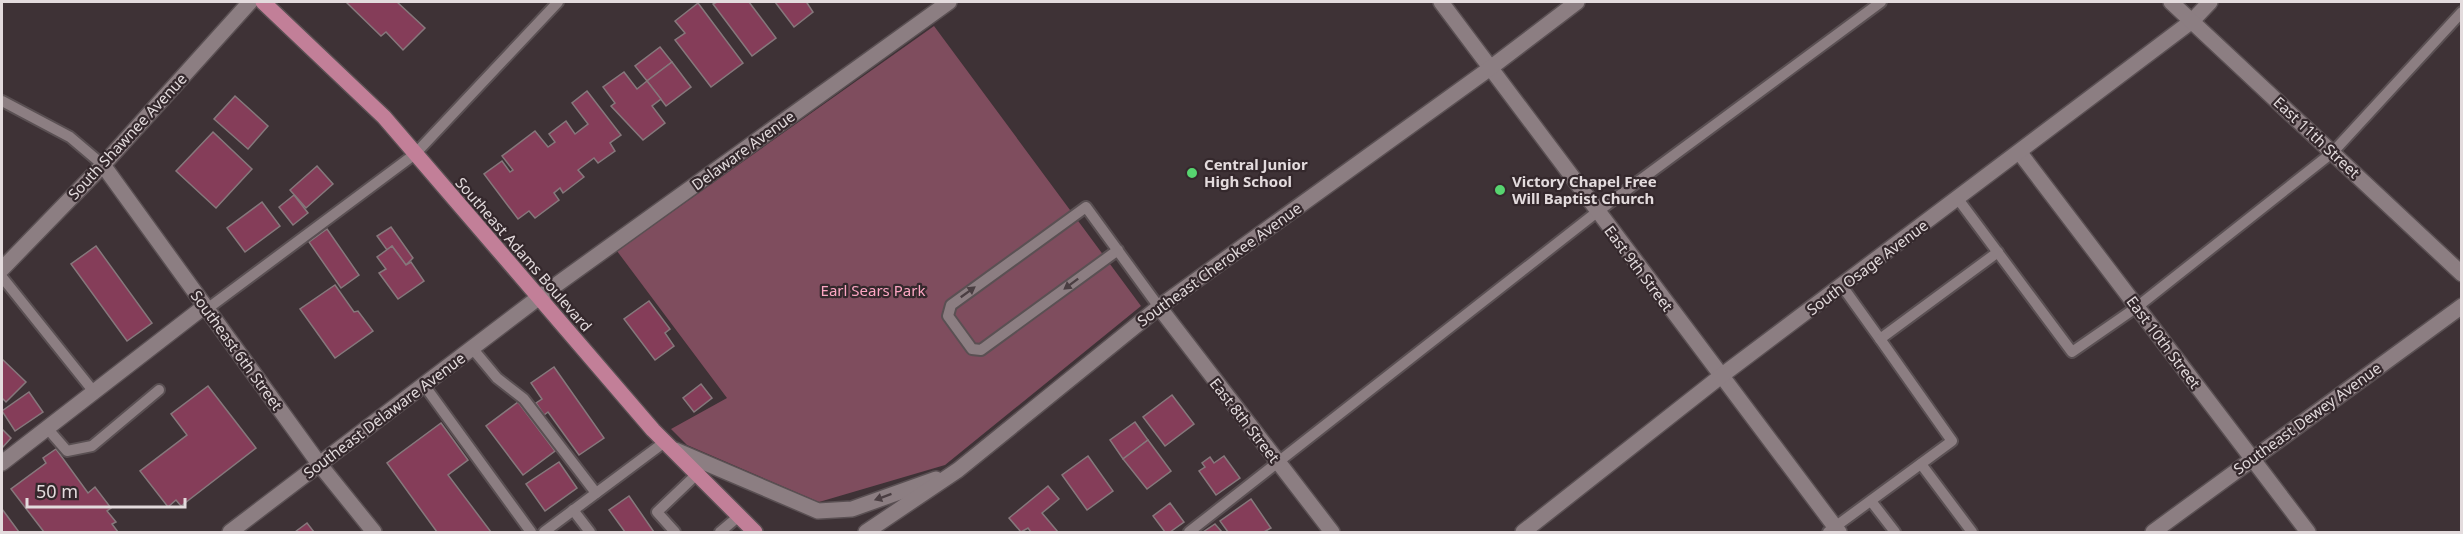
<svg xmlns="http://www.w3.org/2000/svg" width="2463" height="534" font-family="'Noto Sans',sans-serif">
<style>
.green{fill:#7f4d5e}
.building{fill:#853d59;stroke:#86787c;stroke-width:1.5}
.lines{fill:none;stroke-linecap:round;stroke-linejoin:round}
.lane-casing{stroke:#5a5053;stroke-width:14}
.street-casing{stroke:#5a5053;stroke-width:18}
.secondary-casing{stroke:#5a5053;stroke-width:18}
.primary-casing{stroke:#5a5053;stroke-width:18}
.lane{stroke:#8c7e82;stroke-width:10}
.street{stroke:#8c7e82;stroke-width:15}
.secondary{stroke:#8c7e82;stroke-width:15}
.primary{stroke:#c27f98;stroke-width:15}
.oneway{fill:#4a3e42}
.poi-dot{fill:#57d570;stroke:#34282c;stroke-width:2}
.labels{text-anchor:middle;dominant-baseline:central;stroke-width:4.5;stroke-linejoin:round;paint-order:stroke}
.street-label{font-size:15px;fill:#e3dbdd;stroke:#34282c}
.poi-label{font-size:15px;font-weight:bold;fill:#e3dbdd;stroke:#34282c;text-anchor:start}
.park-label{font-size:15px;fill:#fca6c3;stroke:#34282c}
</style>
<rect width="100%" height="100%" fill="#3e3236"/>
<polygon class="green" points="934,26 1141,306 945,465 819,502 687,445 671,429 727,398 617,251"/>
<g class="building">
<polygon points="346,2 397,2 425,28 403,50 386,32 381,36"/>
<polygon points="717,2 749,2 776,38 752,56 713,4"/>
<polygon points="775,2 809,2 807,3 813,12 794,27"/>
<polygon points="698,3 743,63 711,87 675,40 685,33 675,21"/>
<polygon points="660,47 672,62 647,81 635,66"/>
<polygon points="672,62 691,87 666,106 647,81"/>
<polygon points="624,72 637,89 647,81 661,99 652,106 665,123 643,140 611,106 615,103 603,87"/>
<polygon points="587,91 621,135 610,143 615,151 598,163 594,158 578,170 584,177 563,193 560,188 554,193 559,200 535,218 529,211 518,219 484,174 502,161 510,172 513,170 502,156 535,131 548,147 555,142 549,134 566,121 575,134 588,124 572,103"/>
<polygon points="235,96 268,126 248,149 214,119"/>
<polygon points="213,132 252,169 216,208 176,171"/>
<polygon points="317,166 333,184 306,208 290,190"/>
<polygon points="294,195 308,213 293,225 279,207"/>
<polygon points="262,202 280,226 245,252 227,228"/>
<polygon points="391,227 413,258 406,265 392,246 387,250 377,236"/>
<polygon points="327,229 359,275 341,288 309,242"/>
<polygon points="96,246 152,323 127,341 71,264"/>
<polygon points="392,246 406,265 411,262 424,281 398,299 379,273 386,269 377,257"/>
<polygon points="335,285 354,312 358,311 373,331 335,358 300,309"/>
<polygon points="649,301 670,329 665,333 674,346 655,360 624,319"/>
<polygon points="2,359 26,382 6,402 2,398"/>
<polygon points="554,367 604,438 579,455 548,412 544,415 536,403 542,399 531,383"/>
<polygon points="701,384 712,398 694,412 683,398"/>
<polygon points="208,386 256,448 181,506 176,500 168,507 140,471 187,435 171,414"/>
<polygon points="29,392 43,412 15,431 2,411"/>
<polygon points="1172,395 1194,424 1165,446 1143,417"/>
<polygon points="518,402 555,451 523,475 486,426"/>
<polygon points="1135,422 1148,440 1123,459 1110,440"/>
<polygon points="441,423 468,460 448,475 491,532 437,532 387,463"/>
<polygon points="2,429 11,438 2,448"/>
<polygon points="1148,440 1171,471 1147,489 1123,459"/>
<polygon points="56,449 88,493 95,487 111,508 107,511 116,522 112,524 118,532 44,532 11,489 46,463 43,458"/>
<polygon points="1088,456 1113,491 1087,510 1062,475"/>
<polygon points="1224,456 1240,478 1216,495 1199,471 1205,467 1202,463 1210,457 1214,463"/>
<polygon points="559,462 577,488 545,511 526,484"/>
<polygon points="1048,486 1059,499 1042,513 1058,532 1031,532 1028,528 1021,532 1009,518"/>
<polygon points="629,496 654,532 625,532 609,510"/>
<polygon points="1251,499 1271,528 1264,532 1228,532 1220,521"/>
<polygon points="1170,503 1184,522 1170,532 1165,532 1153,516"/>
<polygon points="2,509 19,532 2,532"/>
<polygon points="307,523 314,532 295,532"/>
<polygon points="1215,524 1222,532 1203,532"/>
</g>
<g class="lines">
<g class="lane-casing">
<g id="lane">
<polyline points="2,101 70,137 103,165"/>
<polyline points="1958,199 2072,352 2137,307 2333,152 2462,12"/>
<polyline points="1118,250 981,350 972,349 948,316 951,305 1086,207 1159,307"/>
<polyline points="2,277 94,392"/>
<polyline points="1842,286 1880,339 1998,252"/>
<polyline points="207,309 415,154 558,2"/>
<polyline points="472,348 497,378 524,399 596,493"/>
<polyline points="424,385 531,532"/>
<polyline points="47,428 67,451 92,446 159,390"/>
<polyline points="1921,464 1972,532"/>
<polyline points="1871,501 1895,532"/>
<polyline points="573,510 590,532"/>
<polyline points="544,532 666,441"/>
<polyline points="675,532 657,512 698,473"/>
<polyline points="720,532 739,516"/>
<polyline points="1189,532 1597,212 1881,2"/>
<polyline points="1828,532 1952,441 1880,339"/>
</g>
</g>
<g class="street-casing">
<g id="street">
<polyline points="1441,2 1839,532"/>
<polyline points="2020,153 2308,532"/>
<polyline points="103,165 320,465 374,532"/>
<polyline points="2,269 103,165 250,2"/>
<polyline points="538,298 949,2"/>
<polyline points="1159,307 1332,532"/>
<polyline points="2,463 205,306"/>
<polyline points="1523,532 1721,376 2192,21 2210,2"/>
<polyline points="2153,532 2462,306"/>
</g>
</g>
<g class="secondary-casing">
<g id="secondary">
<polyline points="2171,2 2462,274"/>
<polyline points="675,450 818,511 852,509 936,479"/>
<polyline points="230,532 538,298"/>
<polyline points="866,532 958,470 1159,307 1489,69 1577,2"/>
</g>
</g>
<g class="primary-casing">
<polyline id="primary" points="263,2 384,117 653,430 755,532"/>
</g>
<use href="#lane" class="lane"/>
<use href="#street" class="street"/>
<use href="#secondary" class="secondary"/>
<use href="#primary" class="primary"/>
</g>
<defs><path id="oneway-solid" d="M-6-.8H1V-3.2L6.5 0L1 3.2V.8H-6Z" transform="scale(1.5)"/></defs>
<g class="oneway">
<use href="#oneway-solid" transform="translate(1071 284) rotate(143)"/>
<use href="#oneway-solid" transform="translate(968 292) rotate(-36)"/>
<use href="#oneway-solid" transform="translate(883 497) rotate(160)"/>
</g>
<g class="poi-dot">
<circle cx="1192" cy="173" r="6"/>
<circle cx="1500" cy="190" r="6"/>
</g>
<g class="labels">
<g class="street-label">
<text transform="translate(127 136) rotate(-47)">South Shawnee Avenue</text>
<text transform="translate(2317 137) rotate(43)">East 11th Street</text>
<text transform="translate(743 150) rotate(-36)">Delaware Avenue</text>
<text transform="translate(524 254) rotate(49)">Southeast Adams Boulevard</text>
<text transform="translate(1219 264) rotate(-36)">Southeast Cherokee Avenue</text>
<text transform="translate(1867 267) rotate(-37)">South Osage Avenue</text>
<text transform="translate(1639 268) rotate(53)">East 9th Street</text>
<text transform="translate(2164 342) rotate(53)">East 10th Street</text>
<text transform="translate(237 350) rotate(54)">Southeast 6th Street</text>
<text transform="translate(384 415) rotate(-37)">Southeast Delaware Avenue</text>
<text transform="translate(2307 418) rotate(-36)">Southeast Dewey Avenue</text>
<text transform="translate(1245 420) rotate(52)">East 8th Street</text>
</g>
<g class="poi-label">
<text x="1204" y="164">Central Junior<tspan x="1204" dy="17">High School</tspan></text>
<text x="1512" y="181">Victory Chapel Free<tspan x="1512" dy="17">Will Baptist Church</tspan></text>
</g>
<g class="park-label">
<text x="873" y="290">Earl Sears Park</text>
</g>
</g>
<rect width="2463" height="534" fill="none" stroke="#e3dbdd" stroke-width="6"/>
<path d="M27 498v9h158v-9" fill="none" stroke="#e3dbdd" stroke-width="3"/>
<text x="36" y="498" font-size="18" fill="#e3dbdd" stroke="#34282c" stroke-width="4.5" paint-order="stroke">50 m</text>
</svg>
